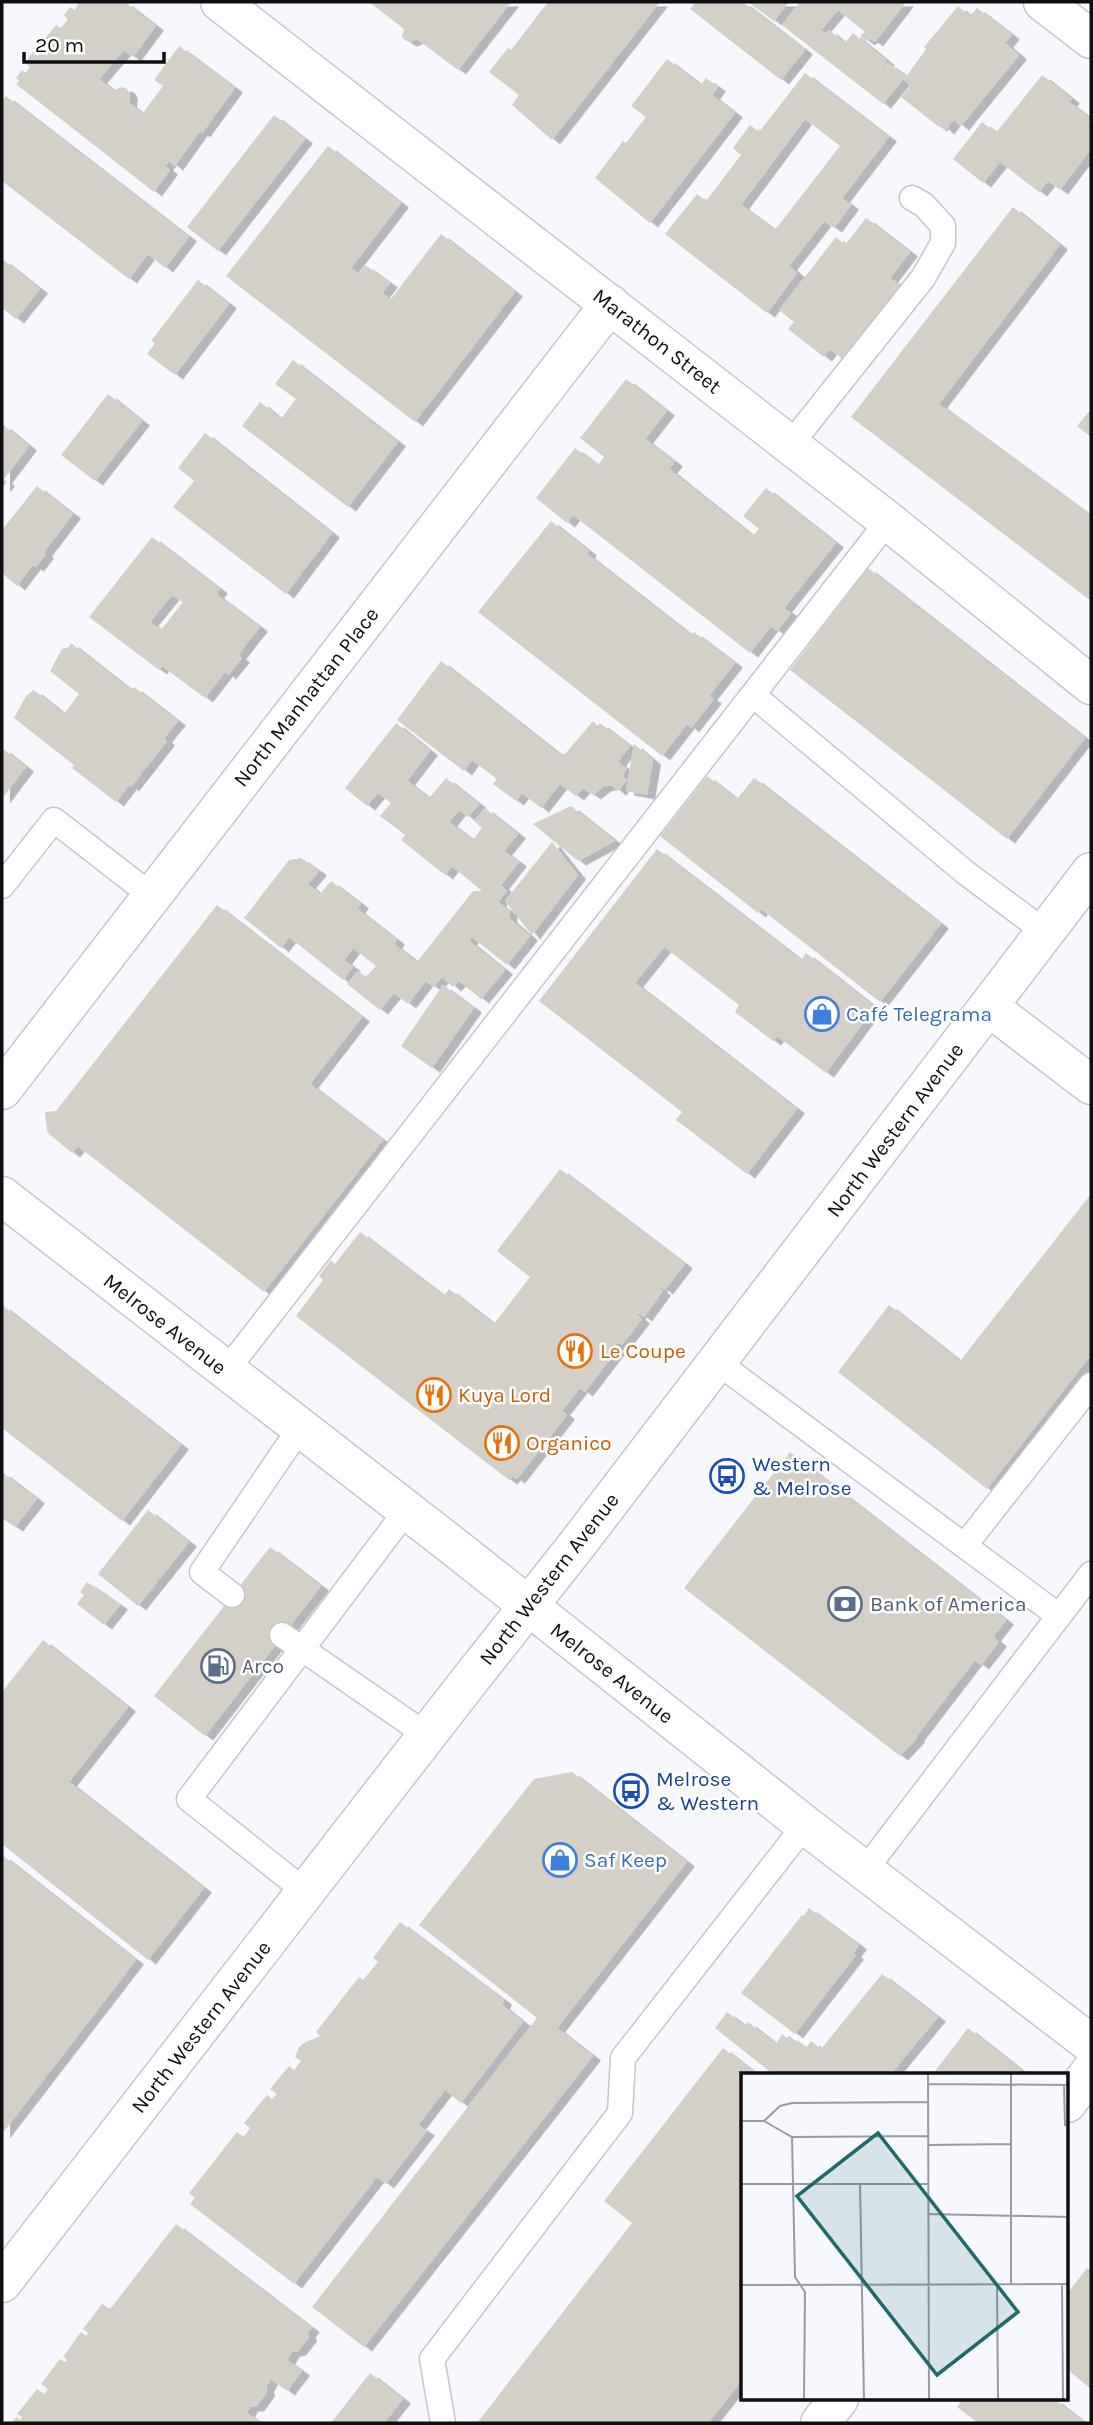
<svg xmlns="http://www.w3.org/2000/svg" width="1093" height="2425" font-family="Karla,sans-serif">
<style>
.building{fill:#d4cfc7;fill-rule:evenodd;filter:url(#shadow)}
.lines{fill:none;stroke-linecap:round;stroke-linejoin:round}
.service-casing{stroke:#c4c6ce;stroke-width:27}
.minor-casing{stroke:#c4c6ce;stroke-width:41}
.secondary-casing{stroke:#c4c6ce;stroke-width:41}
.primary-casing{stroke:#c4c6ce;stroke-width:41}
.service{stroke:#fff;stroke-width:24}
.minor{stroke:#fff;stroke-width:38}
.secondary{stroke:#fff;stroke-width:38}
.primary{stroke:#fff;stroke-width:38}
.labels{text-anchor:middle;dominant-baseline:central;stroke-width:5;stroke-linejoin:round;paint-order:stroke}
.street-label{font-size:21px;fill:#0e0f11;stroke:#fff}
.shop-label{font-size:21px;fill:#366cbe;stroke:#fff;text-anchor:start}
.food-label{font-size:21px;fill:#c56008;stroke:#fff;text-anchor:start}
.transit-label{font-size:21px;fill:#164399;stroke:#fff;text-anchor:start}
.service-label{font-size:21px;fill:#4e5e75;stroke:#fff;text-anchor:start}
.inset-road{fill:none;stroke:#9a9b9f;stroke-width:2}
.view{fill:#1e6b6c;fill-opacity:0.15;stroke:#1e6b6c;stroke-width:3.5}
.inset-edge{fill:none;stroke:#0e0f11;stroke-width:3.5}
</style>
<defs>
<filter id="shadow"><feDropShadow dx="8" dy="4.5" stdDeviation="0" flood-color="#0004"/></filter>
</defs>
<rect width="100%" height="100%" fill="#f7f8fe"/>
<g class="building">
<polygon points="79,2 125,2 156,26 133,57 124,50 99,79 113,90 123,87 127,89 130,94 129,103 143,113 163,86 154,80 179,46 235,88 202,133 200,131 175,166 169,161 165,166 170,170 154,192 16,84 19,81 16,78 22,70 25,73 30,67 25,63 33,52 38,56 47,45 43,41 56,25 61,28 68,19 64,15 70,7 75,10"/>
<polygon points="369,2 511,2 458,70 417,39 409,42 405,40 402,37 404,29"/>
<polygon points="548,2 660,2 552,140 512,105 519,95 489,72 508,48 511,50"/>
<polygon points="696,2 743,2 805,50 781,80 690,9"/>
<polygon points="748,2 789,2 774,21"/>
<polygon points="800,2 906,2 875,42 870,38 867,41 860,36 865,32 838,10 821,30 826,34 829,30 845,43 853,33 887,61 875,79 888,63 906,76 883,104 782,25"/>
<polygon points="958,6 970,16 977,8 1012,35 1005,43 1019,55 961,126 954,120 946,130 941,125 939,127 901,97 910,86 904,80 926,49 924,47"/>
<polygon points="667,59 701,85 706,78 718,87 712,95 735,113 650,223 595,178 623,141 626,143 646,117 631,106"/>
<path d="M805,73L889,137L842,198L851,205L834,228L824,221L789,266L797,273L767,313L665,234L697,194L706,201L741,155L733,148L750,125L759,132ZM805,119L840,146L775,230L741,205Z"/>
<polygon points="1042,75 1072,99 1069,102 1091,119 1088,127 1091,129 1091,149 1060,190 1048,181 1039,192 1000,162 983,183 953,159 982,122 996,133"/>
<polygon points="6,96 189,237 165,268 148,254 129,279 2,181 2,101"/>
<polygon points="274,115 305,139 218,251 187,227"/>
<polygon points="328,146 401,203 351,268 359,274 365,265 390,283 382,293 391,299 441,234 515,292 415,422 226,276"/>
<polygon points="1013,207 1060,245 939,404 1091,516 1091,601 851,417"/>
<polygon points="866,218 910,252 890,278 901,286 883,317 879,313 844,360 830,349 824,357 788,329 794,322 779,310 836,237 845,245"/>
<polygon points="2,259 40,289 16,319 2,308"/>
<polygon points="198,280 229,304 175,375 147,354 155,343 151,341"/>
<polygon points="293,360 398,442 348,507 242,426 260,402 281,419 296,399 275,384"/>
<polygon points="626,379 667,411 645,439 675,462 669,469 753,536 759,529 743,516 766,488 836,543 784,608 791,613 777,631 771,626 750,653 573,515 567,523 536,498 575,448 598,465 604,457 580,438"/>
<polygon points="108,394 142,421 95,481 61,455"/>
<polygon points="1091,409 1091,437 1077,426"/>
<polygon points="2,424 29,446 4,479 7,482 2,488"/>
<polygon points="205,433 332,533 286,594 173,507 194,481 178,468"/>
<polygon points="37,486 73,514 44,552 46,554 36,567 33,565 17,586 2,573 2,530"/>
<polygon points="551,521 589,551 587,554 691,635 694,632 735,663 709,696 714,699 691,728 687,724 662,756 478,612"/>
<path d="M152,537L220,589L216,594L260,627L238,655L242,658L228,675L225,672L205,698L162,666L159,670L89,617ZM172,595L183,602L161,630L150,622Z"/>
<polygon points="868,568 1085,738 1007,839 790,670"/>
<polygon points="71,643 131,690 134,687 178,721 164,738 167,741 131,787 129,785 116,802 72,768 74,765 14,718 26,696 34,690 64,714 79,694 50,671 62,649 69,647"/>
<polygon points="441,661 558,753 565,754 593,721 598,726 600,723 630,746 618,762 627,769 622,776 627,780 618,791 611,785 603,787 593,795 583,788 576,796 560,784 541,808 522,793 516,801 493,784 497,779 472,760 464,771 397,720"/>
<polygon points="396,723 430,751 407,781 429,798 446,778 479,804 468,817 459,810 449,822 473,840 482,828 474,821 485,808 518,834 504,851 519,862 501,885 507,891 498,902 510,911 509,918 530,936 507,965 472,937 469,941 505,970 481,999 459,981 453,987 442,977 434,987 426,981 408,1004 394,993 380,1010 347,984 358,971 366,977 376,966 353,948 344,960 353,967 343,980 289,937 281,948 244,918 289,860 301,858 319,871 308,884 320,894 331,881 361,904 357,909 397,940 394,944 417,962 473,891 482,891 452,866 445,875 401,840 405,835 380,816 391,803 378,793 367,806 345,788"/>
<polygon points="634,744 653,760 647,795 626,791"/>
<polygon points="2,748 26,767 2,799"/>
<polygon points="707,776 737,799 754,778 941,924 880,1002 761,909 758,913 660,836"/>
<polygon points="571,806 615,841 578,861 533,824"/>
<polygon points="552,842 578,875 532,935 505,901"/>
<polygon points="657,849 801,960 806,953 875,1007 826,1073 777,1036 773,1041 735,1012 739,1005 664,947 635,983 797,1109 747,1174 676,1120 682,1112 539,1001"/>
<polygon points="217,905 362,1017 310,1084 383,1140 264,1292 78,1146 72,1153 49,1134 47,1130 45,1112 56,1111"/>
<polygon points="443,985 474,1008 432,1068 401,1046"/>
<polygon points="560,1169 685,1264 665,1290 660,1286 659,1288 663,1291 644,1317 639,1313 637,1315 642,1319 622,1345 618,1342 614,1347 617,1350 585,1392 580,1388 562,1411 567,1415 517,1479 513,1476 509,1480 296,1316 323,1280 319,1276 331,1260 335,1264 360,1232 444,1296 449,1289 494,1324 530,1277 497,1251"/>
<polygon points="1091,1194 1091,1355 987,1489 838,1372 889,1305 960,1361"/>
<polygon points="2,1305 181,1445 122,1521 2,1428"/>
<polygon points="790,1452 1006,1620 993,1637 999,1642 981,1665 975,1660 916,1737 917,1738 900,1756 684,1588"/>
<polygon points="2,1472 37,1499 15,1527 2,1518"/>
<polygon points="148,1510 189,1542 138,1606 98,1574"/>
<polygon points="270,1547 321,1586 205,1736 154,1696"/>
<polygon points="87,1582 120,1605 104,1625 77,1604 84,1595 80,1592"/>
<polygon points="43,1640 128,1707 69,1782 204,1888 148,1960 2,1844 2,1692"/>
<polygon points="572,1772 687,1862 557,2028 593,2056 364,2347 312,2307 537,2018 419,1925 534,1779"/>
<polygon points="2,1855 136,1960 2,2134"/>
<polygon points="809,1908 859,1945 853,1953 856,1955 795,2034 741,1993 802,1915 804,1916"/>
<polygon points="400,1922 504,2000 502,2005 523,2022 461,2103 445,2090 418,2125 427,2131 386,2184 377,2177 294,2284 190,2204 195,2198 189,2193 237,2132 244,2137 250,2128 244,2123 267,2095 272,2099 277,2094 270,2089 289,2066 294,2070 301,2061 295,2057 299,2047 304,2043 320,2036 316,2032 359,1977 363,1980 378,1962 373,1958"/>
<polygon points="882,1974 938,2017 890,2075 774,2075 715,2028 727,2012 745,2026 748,2022 776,2044 782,2034 787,2038 789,2036 806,2048 811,2041 821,2049"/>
<polygon points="968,2028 1021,2070 1017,2075 932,2075"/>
<polygon points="723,2048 758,2075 743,2075 743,2379 708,2423 477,2423 632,2223 604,2201"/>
<polygon points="176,2224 312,2328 308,2332 309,2337 298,2351 292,2352 287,2360 302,2371 287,2391 271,2379 266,2387 267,2392 256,2407 250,2407 247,2413 261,2423 11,2423 16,2417 20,2420 22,2417 17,2414 37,2389 44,2394 48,2389 41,2384 60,2359 65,2362 67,2360 63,2357 81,2332 86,2336 88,2333 83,2329 102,2304 110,2309 111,2308"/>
<polygon points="1087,2268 1091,2271 1091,2389 1067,2369 1067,2294"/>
<polygon points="370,2373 403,2399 384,2423 331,2423"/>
<polygon points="963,2399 1054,2399 1085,2423 978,2423 957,2407"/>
</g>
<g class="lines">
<g class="service-casing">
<g id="service">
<polyline points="790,445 923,278 943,243 943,226 924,205 912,198"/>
<polyline points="753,695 966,873 1045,932"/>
<polyline points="2,886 54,820 152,896"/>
<polyline points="717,1362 1059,1616"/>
<polyline points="226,1371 888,521"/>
<polyline points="965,1545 1091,1385"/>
<polyline points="232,1595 202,1572 300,1428"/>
<polyline points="282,1635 428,1736"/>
<polyline points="865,1870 1091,1574"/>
<polyline points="306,1892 189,1799 406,1511"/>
<polyline points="443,2423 432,2359 620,2113 623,2058 805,1825"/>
</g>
</g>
<g class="minor-casing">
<g id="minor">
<polyline points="220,2 888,521 1091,685"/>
<polyline points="1043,2 1091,39"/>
<polyline points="989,1007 1091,1085"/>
<polyline points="2,1090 610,304"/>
<polyline points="1067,2103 1091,2071"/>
<polyline points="820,2423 839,2399"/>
</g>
</g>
<g class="secondary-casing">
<polyline id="secondary" points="2,1196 453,1546 805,1825 1091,2044"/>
</g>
<g class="primary-casing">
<polyline id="primary" points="2,2283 469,1681 576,1546 1091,872"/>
</g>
<use href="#service" class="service"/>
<use href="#minor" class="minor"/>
<use href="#secondary" class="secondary"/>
<use href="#primary" class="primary"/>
</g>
<defs>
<g id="shop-ring" transform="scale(1.75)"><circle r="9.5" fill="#fff" stroke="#3f7fe0" stroke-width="1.5"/><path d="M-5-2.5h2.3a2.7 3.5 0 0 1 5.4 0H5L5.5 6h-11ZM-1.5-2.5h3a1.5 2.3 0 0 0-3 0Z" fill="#3f7fe0"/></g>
<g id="restaurant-ring" transform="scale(1.75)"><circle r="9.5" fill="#fff" stroke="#e8710a" stroke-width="1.5"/><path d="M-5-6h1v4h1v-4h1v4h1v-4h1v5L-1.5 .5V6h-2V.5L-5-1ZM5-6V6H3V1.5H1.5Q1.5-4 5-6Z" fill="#e8710a"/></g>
<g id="bus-ring" transform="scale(1.75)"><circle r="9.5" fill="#fff" stroke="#1a4fb4" stroke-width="1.5"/><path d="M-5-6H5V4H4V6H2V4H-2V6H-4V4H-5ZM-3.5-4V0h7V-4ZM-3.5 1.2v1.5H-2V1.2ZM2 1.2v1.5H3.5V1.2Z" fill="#1a4fb4"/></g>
<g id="bank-ring" transform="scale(1.75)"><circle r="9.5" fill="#fff" stroke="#5c6f8a" stroke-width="1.5"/><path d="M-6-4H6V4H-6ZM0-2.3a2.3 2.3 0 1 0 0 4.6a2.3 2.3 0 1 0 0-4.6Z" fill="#5c6f8a"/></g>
<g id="fuel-ring" transform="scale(1.75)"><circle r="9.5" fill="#fff" stroke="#5c6f8a" stroke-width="1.5"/><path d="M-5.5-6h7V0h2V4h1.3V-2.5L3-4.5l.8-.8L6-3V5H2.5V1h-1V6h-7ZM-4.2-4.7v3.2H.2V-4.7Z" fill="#5c6f8a"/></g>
</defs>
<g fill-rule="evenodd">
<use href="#shop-ring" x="822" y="1014"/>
<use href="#restaurant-ring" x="575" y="1351"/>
<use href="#restaurant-ring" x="434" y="1395"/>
<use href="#restaurant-ring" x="502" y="1443"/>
<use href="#bus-ring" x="727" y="1476"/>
<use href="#bank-ring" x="845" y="1604"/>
<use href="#fuel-ring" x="218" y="1666"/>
<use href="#bus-ring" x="631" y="1791"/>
<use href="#shop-ring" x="560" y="1860"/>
</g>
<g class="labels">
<g class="street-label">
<text transform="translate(657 341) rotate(38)">Marathon Street</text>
<text transform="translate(306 697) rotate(-52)">North Manhattan Place</text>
<text transform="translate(895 1130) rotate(-53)">North Western Avenue</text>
<text transform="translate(165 1324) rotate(38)">Melrose Avenue</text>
<text transform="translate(549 1579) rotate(-52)">North Western Avenue</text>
<text transform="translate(612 1673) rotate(38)">Melrose Avenue</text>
<text transform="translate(201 2027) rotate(-52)">North Western Avenue</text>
</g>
<g class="shop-label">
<text x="846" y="1014">Café Telegrama</text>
<text x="584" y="1860">Saf Keep</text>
</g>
<g class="food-label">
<text x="600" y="1351">Le Coupe</text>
<text x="458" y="1395">Kuya Lord</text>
<text x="526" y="1443">Organico</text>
</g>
<g class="transit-label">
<text x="752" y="1464">Western<tspan x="752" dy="24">&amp; Melrose</tspan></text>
<text x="656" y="1779">Melrose<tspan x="656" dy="24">&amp; Western</tspan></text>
</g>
<g class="service-label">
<text x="870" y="1604">Bank of America</text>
<text x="242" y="1666">Arco</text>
</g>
</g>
<g transform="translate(741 2073)">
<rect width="327" height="327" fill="#f7f8fe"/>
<path class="inset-road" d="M187,1L188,327M270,1V211M187,11L328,12M323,12L324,53M0,48H23L39,33L51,30L187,29M23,48L51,64L187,63M51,64L54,204L64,219L63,327M187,72L270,71M0,111H187M119,111L123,327M187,141L328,144M256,211L257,327M321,211L322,327M0,212L328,211"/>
<path class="view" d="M137,60L277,239L196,302L56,123Z"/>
<rect width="327" height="327" class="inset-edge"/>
</g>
<rect width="1093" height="2425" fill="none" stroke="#0e0f11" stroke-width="7"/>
<path d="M24 52v10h140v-10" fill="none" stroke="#0e0f11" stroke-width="3.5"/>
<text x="35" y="52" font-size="21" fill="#0e0f11" stroke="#ffffff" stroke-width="5" paint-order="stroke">20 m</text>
</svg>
